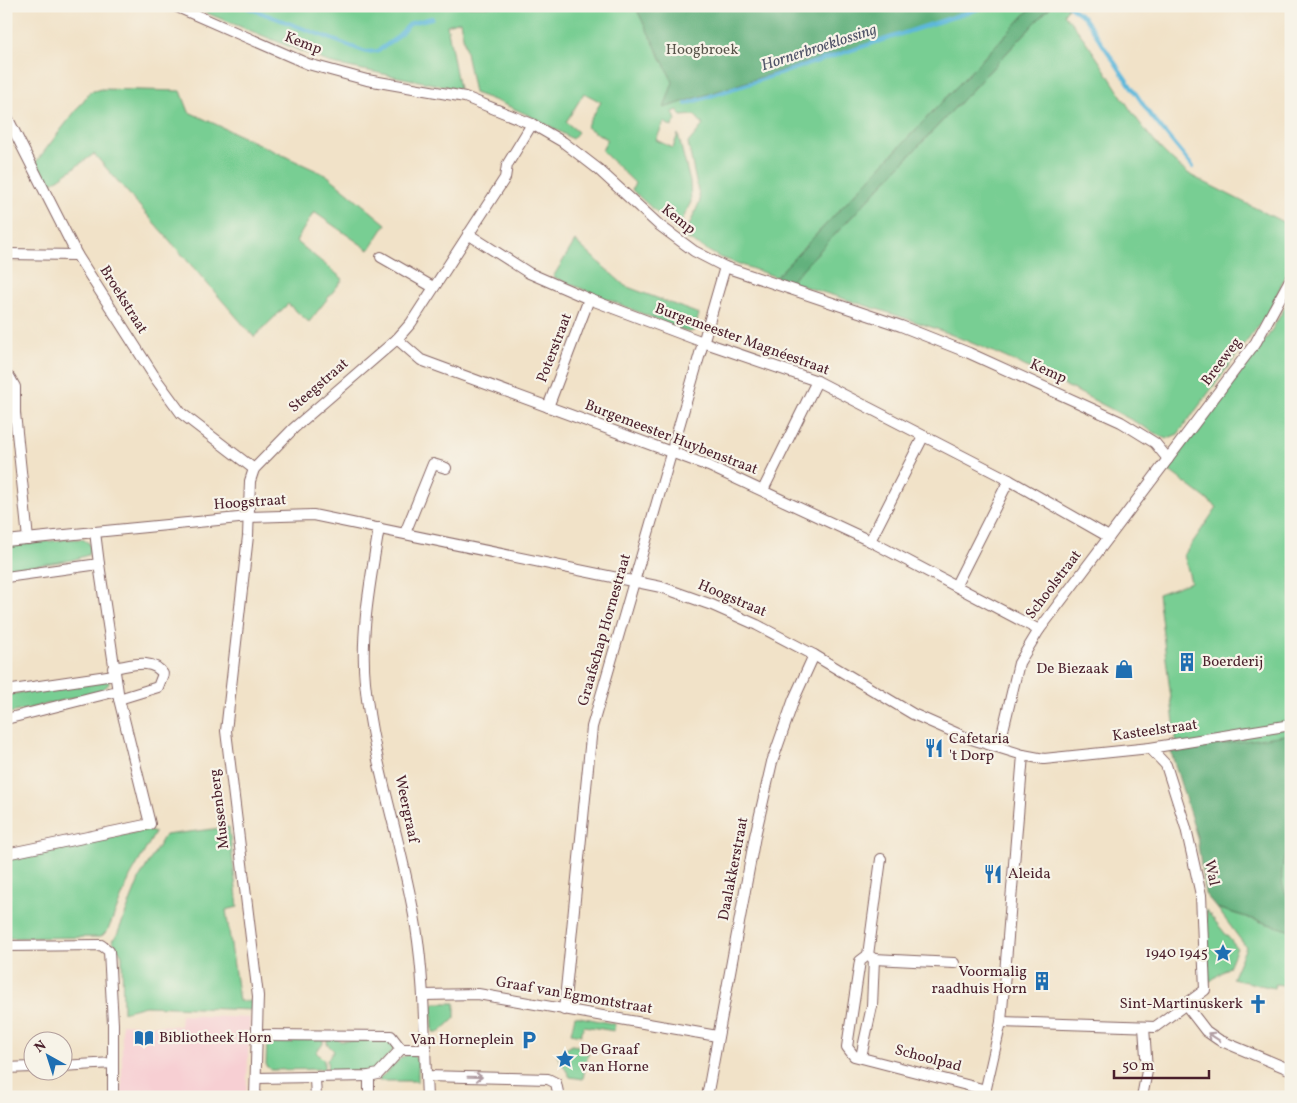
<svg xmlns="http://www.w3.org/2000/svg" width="1297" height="1103" font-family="Vollkorn,serif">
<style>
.built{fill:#f7cfd3}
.green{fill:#78ce93;stroke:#61765f}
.forest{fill:#62b17d;stroke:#566854}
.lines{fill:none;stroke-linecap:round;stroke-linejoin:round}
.stream{stroke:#5db8db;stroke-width:4}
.minor-casing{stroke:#846362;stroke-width:12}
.minor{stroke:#fff;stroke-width:10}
.oneway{stroke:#ae9aa0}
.labels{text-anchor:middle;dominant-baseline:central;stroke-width:4.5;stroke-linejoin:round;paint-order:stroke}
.street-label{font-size:15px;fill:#4a1f2b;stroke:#f7f3e8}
.park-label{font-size:15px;fill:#58544a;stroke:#f7f3e8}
.poi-label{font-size:15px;fill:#4a1f2b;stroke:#f7f3e8;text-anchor:start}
.water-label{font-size:16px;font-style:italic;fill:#515569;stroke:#f7f3e8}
</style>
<rect width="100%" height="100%" fill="#f7f3e8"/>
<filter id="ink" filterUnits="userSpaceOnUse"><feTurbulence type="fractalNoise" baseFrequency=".02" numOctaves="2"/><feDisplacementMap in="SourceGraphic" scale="10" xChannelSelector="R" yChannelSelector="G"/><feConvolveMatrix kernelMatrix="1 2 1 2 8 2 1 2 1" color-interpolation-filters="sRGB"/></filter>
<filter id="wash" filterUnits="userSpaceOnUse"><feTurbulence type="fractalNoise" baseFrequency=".0096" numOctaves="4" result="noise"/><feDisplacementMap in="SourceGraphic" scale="20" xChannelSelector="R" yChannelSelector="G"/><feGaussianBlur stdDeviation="1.12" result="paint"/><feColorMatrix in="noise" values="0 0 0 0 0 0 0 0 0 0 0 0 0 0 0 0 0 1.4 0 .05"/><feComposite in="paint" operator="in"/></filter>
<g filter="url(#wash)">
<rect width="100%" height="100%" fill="#f1e2c8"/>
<polygon class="built" points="181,1015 250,1018 246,1097 122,1097 122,1024 180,1026"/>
<g class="green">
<path d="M189,6L984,7L1033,6L776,277L719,257L684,237L700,201L688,143L703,125L695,115L681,116L678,110L673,112L676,120L672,127L664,122L656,140L673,148L678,134L690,182L691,202L677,231L632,190L635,183L602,151L607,139L586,127L601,102L584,93L566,122L578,132L572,139C541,120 509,105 474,93L460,21L447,25L459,89L333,64Z"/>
<path d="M1051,6H1069L1064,14C1111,66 1133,135 1192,176L1291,226V265L1268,313L1178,434L1166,439C1091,397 1014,358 934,328C886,311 837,297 790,282Z"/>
<polygon points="101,89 181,91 189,112 328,176 386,224 369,250 314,212 296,241 343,279 309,322 288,304 254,337 94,154 48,186 36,162 90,92"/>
<polygon points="575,241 625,286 699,314 694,331 687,332 553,277"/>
<polygon points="1291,297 1291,926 1178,755 1158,594 1191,582 1184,555 1217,507 1167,469 1267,338"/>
<polygon points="70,539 82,539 89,543 90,549 88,555 72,560 6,570 6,546"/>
<polygon points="108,678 109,684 101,691 6,714 6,695"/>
<polygon points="229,827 238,907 226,910 239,1001 251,1001 252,1010 145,1006 123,1012 122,955 112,940 117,935 140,877 165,835"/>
<polygon points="147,830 155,833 130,877 108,930 101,937 6,938 6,859"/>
<polygon points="1217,908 1291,931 1291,986 1275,984 1274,988 1232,979 1246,947"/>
<polygon points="1206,910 1237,948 1229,967 1209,982"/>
<polygon points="434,1003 455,1003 455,1018 440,1032 433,1032 432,1007"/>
<polygon points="575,1016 615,1024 614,1031 584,1026 581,1035 571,1033"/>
<polygon points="323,1037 323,1044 316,1052 324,1060 324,1069 271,1070 266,1066 267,1038"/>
<polygon points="327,1037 337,1037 340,1041 391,1040 397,1047 372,1071 328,1072 327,1060 334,1051 327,1044"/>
<polygon points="572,1045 589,1048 583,1079 570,1077 557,1055"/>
<polygon points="411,1054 418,1060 418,1081 379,1081 379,1079 402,1057"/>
</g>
<g class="forest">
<polygon points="635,6 985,6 664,108 673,82"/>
<polygon points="1033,6 1051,6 790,282 776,277"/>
<path d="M1291,734V843C1282,857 1276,887 1291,899V931L1217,908L1205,894L1197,837L1171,752Z"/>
</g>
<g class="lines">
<g class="stream">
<polyline points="243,6 366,52 378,51 395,39 411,23 432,18"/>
<polyline points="1069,6 1084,17 1151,116 1193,167"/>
<polyline points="686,104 987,6"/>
</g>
</g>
</g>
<g filter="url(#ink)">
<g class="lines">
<g class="minor-casing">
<g id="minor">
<polyline points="175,6 308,64 367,80 465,97 532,124 563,142 598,169 659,225 694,251 725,267 901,326 969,353 1121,422 1155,443 1168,459"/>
<polyline points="6,115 77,255 156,379 181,413 254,469"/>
<polyline points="468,234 529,273 589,299 703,342 817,381 1009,480 1109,537"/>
<polyline points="6,254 77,255"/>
<polyline points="381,257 433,287"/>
<polyline points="397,339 421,360 709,466 870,541 1039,630"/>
<polyline points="6,378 10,378 15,387 15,413 28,539"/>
<polyline points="548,407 589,299"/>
<polyline points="763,490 817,381"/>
<path d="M379,528C371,578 360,632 365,682C373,765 403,845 416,927C425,984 424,1040 427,1097"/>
<polyline points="95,532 249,517 313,515 661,587 712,605 757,625 814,655 913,714 965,737 1023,755 1044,759 1150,748 1291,725"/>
<polyline points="405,533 433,464 446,468"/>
<polyline points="6,541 95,532 99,564 6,577"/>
<polyline points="870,541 923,437"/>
<polyline points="956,585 1009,480"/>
<path d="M113,668C130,666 152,657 163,674L158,687L119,699"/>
<polyline points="6,691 114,675"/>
<polyline points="6,719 117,691"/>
<polyline points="999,747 1019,663 1039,630 1256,342 1291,278"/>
<polyline points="6,854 150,824 119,699 99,564"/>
<polyline points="6,946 101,945 109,951 113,1024 113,1097"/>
<polyline points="868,955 860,961 847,1047 854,1056 986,1090"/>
<polyline points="874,959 954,963"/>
<polyline points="424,995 478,994 717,1036"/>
<polyline points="1186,1005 1206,1031 1219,1040 1291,1070"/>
<polyline points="564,1010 592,727 725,267"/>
<polyline points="1001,1022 1155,1027 1205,990 1201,895 1186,828 1166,765 1150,748"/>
<polyline points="258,1035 391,1036 401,1049"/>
<polyline points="861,1057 872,1006 874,959 868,955 881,859"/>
<polyline points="62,1066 113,1063"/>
<polyline points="6,1068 32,1067"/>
<polyline points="426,1076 548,1079 556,1083 559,1097"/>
<polyline points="257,1078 369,1076 378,1074 401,1049 424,1049"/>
<polyline points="315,1079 316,1097"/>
<polyline points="255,1097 258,996 226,731 248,536 250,481 254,469 294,428 397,339 411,323 505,178 507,165 532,124"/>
<polyline points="369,1097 369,1076"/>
<polyline points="707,1097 755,836 772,762 794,699 814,655"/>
<polyline points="984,1097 1001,1022 1023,755"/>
<polyline points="1142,1097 1147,1071 1144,1027"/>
</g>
</g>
<use href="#minor" class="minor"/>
</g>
<defs><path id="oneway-shaft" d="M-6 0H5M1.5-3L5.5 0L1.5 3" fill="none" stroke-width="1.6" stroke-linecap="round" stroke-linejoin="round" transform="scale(1.25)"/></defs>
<g class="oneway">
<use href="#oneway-shaft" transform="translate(1214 1037) rotate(-147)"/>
<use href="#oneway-shaft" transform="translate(475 1077) rotate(1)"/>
</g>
</g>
<defs>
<g id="building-bare" transform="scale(1.5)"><path d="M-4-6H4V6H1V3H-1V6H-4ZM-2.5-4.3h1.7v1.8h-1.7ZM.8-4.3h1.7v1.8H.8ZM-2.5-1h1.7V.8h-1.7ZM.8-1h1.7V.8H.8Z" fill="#1f6fb2" stroke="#f7f3e8" stroke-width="2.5" paint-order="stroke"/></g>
<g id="shop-bare" transform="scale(1.5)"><path d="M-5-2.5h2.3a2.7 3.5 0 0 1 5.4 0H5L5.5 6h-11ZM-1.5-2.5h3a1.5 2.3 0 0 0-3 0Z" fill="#1f6fb2" stroke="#f7f3e8" stroke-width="2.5" paint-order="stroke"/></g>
<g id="restaurant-bare" transform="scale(1.5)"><path d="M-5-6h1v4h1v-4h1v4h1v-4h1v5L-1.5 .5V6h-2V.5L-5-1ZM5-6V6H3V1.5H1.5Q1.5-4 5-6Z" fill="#1f6fb2" stroke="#f7f3e8" stroke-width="2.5" paint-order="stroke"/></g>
<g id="sight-bare" transform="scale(1.5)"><path d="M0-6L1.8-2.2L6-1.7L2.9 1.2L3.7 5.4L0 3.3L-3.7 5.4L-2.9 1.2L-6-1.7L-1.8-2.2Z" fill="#1f6fb2" stroke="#f7f3e8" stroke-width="2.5" paint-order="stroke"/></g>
<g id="church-bare" transform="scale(1.5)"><path d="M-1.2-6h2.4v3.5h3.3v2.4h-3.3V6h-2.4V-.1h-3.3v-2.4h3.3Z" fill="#1f6fb2" stroke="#f7f3e8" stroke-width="2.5" paint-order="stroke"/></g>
<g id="library-bare" transform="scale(1.5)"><path d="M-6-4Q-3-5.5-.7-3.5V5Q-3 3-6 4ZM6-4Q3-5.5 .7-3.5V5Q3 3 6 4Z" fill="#1f6fb2" stroke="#f7f3e8" stroke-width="2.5" paint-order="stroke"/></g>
<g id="parking-bare" transform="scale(1.5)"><path d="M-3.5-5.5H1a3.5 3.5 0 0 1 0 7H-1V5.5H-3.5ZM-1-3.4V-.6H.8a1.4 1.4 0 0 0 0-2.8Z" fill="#1f6fb2" stroke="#f7f3e8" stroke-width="2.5" paint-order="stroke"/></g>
</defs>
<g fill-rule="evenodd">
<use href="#building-bare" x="1187" y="662"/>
<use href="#shop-bare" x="1124" y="669"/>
<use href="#restaurant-bare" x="934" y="748"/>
<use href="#restaurant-bare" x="993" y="874"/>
<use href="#sight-bare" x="1223" y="953"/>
<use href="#building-bare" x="1042" y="981"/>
<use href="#church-bare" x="1258" y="1004"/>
<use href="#library-bare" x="144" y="1038"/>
<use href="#parking-bare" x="529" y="1040"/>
<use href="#sight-bare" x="565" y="1059"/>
</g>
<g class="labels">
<g class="street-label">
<text transform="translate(303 44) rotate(21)">Kemp</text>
<text transform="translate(678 220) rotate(38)">Kemp</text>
<text transform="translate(123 300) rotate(58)">Broekstraat</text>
<text transform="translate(742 340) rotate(20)">Burgemeester Magnéestraat</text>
<text transform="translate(555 348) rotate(-69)">Poterstraat</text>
<text transform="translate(1222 362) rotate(-53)">Breeweg</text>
<text transform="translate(1048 372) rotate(24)">Kemp</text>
<text transform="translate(319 386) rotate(-41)">Steegstraat</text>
<text transform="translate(671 438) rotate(21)">Burgemeester Huybenstraat</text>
<text transform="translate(250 503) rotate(-4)">Hoogstraat</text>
<text transform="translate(1054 585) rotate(-53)">Schoolstraat</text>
<text transform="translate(732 599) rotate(23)">Hoogstraat</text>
<text transform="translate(605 630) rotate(-74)">Graafschap Hornestraat</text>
<text transform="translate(1155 731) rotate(-8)">Kasteelstraat</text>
<text transform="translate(220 809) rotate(-97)">Mussenberg</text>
<text transform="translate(406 809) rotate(78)">Weergraaf</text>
<text transform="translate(734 869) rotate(-79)">Daalakkerstraat</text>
<text transform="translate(1211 873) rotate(78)">Wal</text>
<text transform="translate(574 996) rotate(10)">Graaf van Egmontstraat</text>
<text transform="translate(928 1059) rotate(15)">Schoolpad</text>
</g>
<g class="park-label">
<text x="702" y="50">Hoogbroek</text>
</g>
<g class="poi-label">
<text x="1202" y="662">Boerderij</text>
<text x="1109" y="669" text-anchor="end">De Biezaak</text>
<text x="949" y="739">Cafetaria<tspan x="949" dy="17">'t Dorp</tspan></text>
<text x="1008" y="874">Aleida</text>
<text x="1208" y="953" text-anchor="end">1940 1945</text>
<text x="1027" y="972" text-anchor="end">Voormalig<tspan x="1027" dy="17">raadhuis Horn</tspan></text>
<text x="1243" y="1004" text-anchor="end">Sint-Martinuskerk</text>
<text x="159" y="1038">Bibliotheek Horn</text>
<text x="514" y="1040" text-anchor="end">Van Horneplein</text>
<text x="580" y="1050">De Graaf<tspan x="580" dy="17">van Horne</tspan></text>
</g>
<g class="water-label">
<text transform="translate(819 48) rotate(-18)">Hornerbroeklossing</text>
</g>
</g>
<rect width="1297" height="1103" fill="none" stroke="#f7f3e8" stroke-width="25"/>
<g transform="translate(48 1056) rotate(321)"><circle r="24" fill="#f7f3e8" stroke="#b29e9c"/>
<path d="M0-4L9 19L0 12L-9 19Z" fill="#1f6fb2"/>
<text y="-8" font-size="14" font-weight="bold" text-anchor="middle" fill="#4a1f2b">N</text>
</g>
<path d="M1114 1070v8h95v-8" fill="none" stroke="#4a1f2b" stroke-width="2.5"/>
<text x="1122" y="1070" font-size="15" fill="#4a1f2b" stroke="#f7f3e8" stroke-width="4" paint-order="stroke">50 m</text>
</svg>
